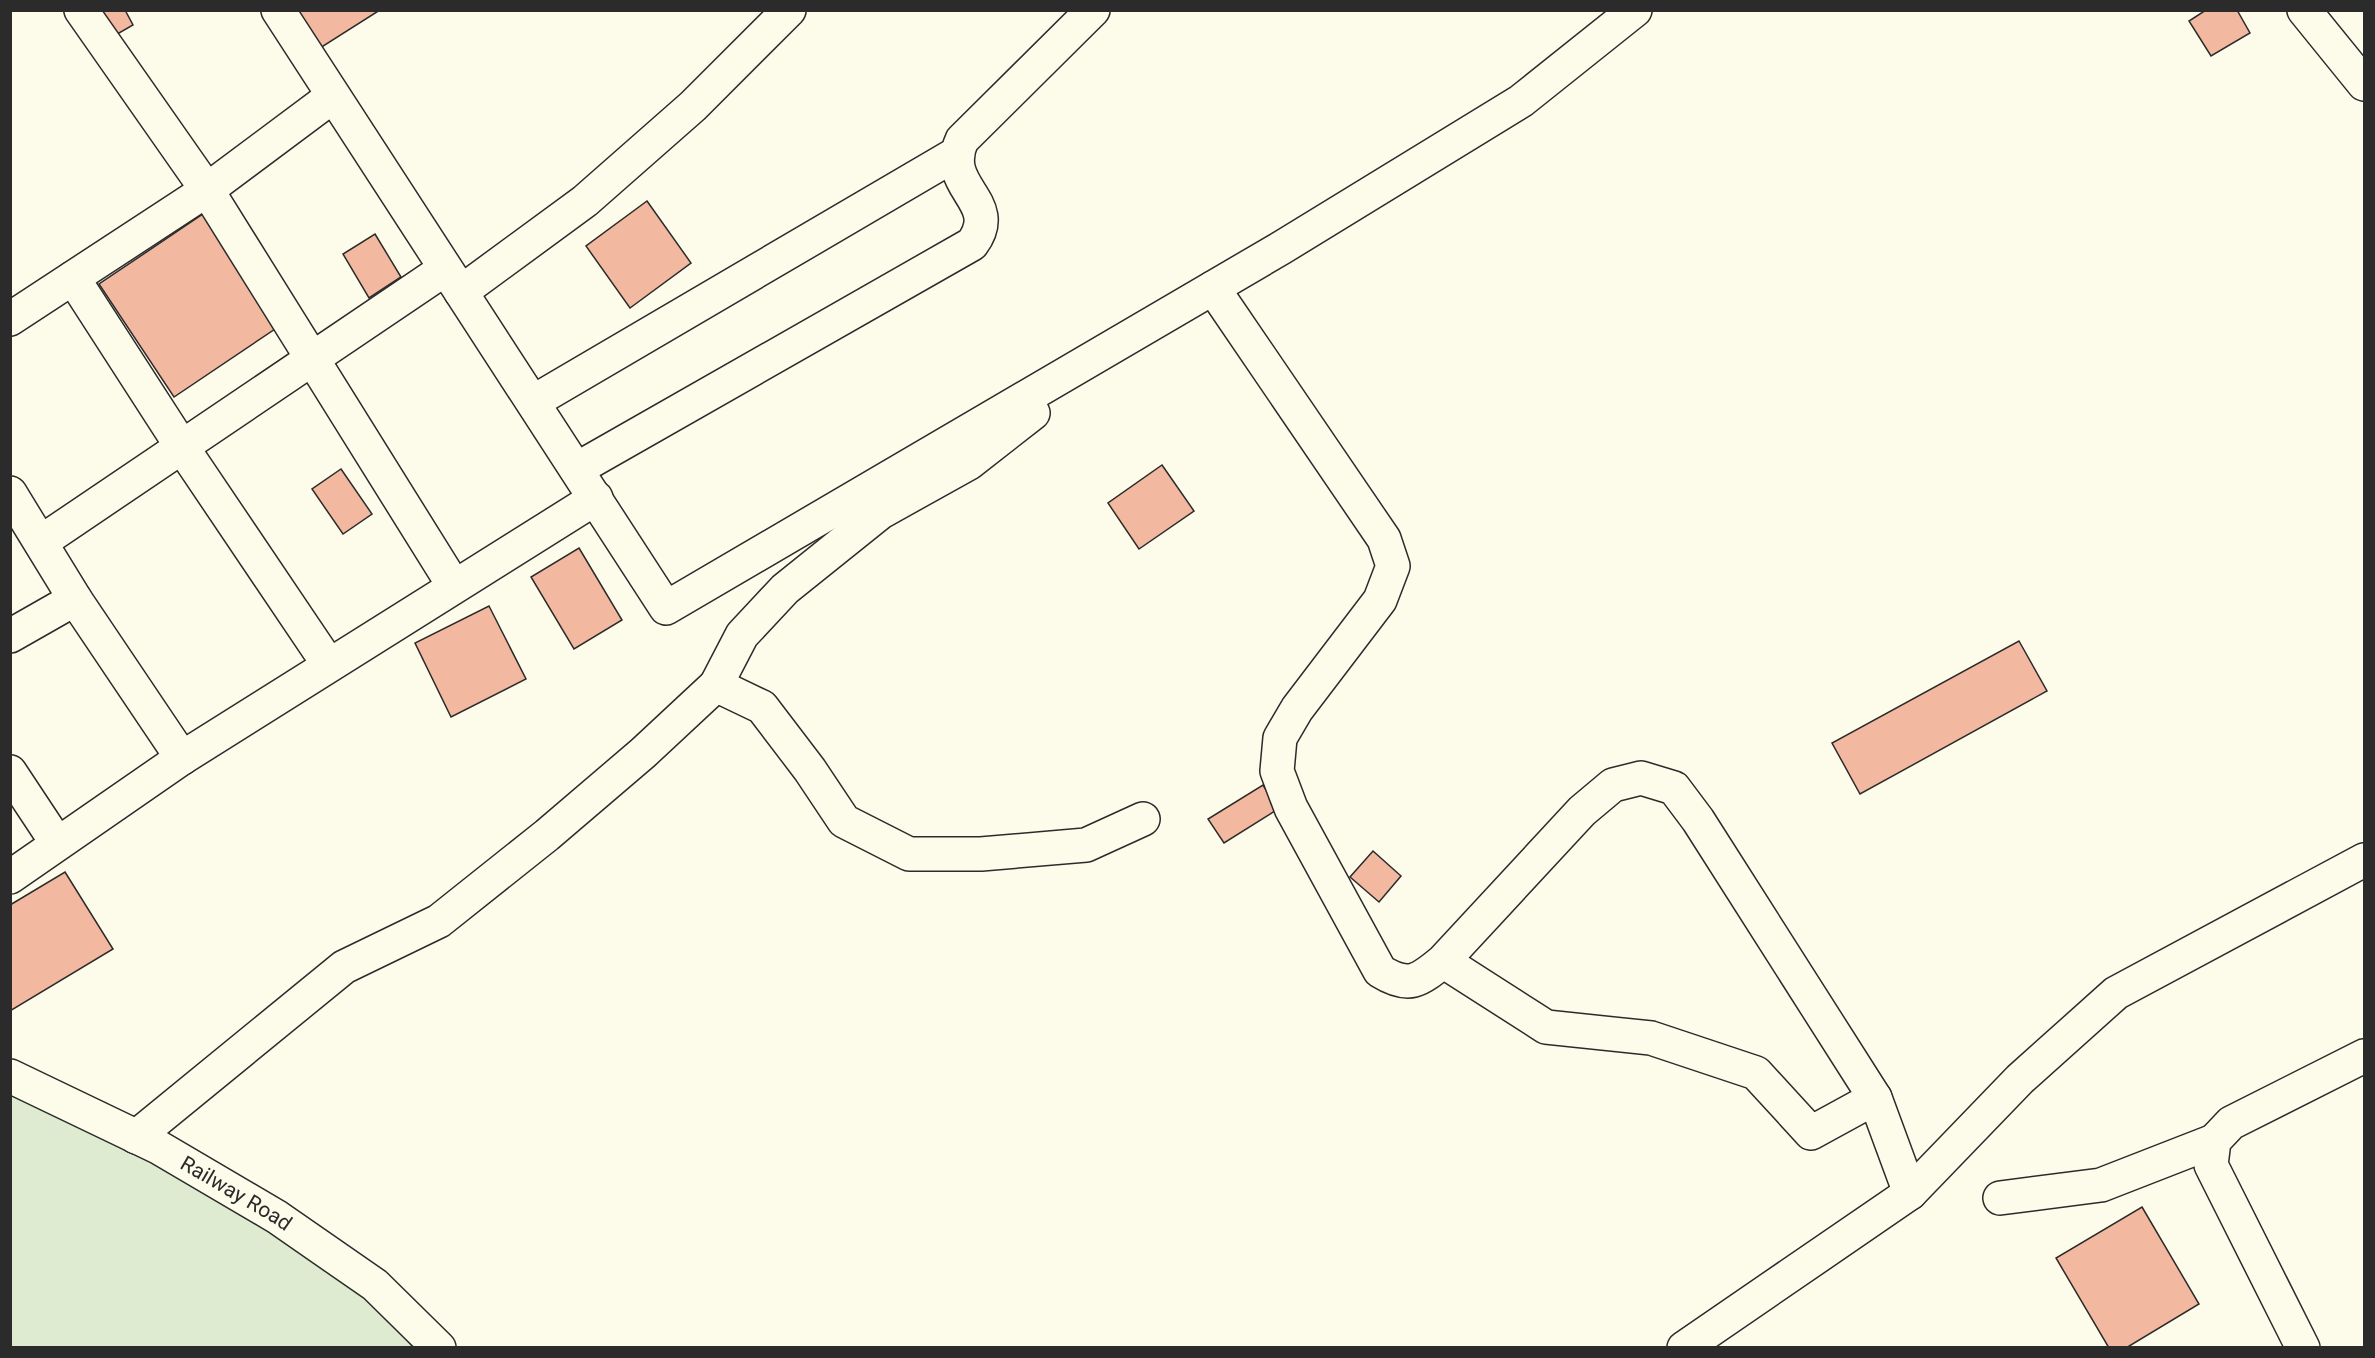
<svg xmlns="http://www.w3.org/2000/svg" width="2375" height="1358" font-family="Roboto,sans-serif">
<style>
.green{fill:#deebd1;stroke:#74746e;stroke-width:1.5}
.building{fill:#f2b8a0;stroke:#2b2b2b;stroke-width:1.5}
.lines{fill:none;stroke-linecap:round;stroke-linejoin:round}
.minor-casing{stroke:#2b2b2b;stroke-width:36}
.minor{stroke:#fdfbea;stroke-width:33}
.labels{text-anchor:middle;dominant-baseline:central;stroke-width:4.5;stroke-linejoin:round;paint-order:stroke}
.street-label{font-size:21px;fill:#2b2b2b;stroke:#fdfbea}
</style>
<rect width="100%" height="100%" fill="#fdfbea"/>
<polygon class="green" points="10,1082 285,1233 376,1304 413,1347 11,1347"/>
<g class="building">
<polygon points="90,10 125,10 133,25 107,40"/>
<polygon points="293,10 380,10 317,50"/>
<polygon points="2206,10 2237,10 2250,33 2211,56 2189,21"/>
<polygon points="647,201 691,263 630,308 586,246"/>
<polygon points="203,214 278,327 174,397 99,284"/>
<polygon points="375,234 401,277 369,298 343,254"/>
<polygon points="1162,465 1194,511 1139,549 1108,503"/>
<polygon points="341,469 372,514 343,534 312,489"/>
<polygon points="579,548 622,620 574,649 531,577"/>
<polygon points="489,606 526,679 451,717 415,643"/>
<polygon points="2019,641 2047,691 1860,794 1832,743"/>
<polygon points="1263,785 1278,809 1224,843 1208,819"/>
<polygon points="1373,851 1401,876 1379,902 1350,877"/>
<polygon points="65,872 113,949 10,1011 10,905"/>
<polygon points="2142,1207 2199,1304 2126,1348 2109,1348 2056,1258"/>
</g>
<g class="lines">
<g class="minor-casing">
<g id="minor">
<polyline points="81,10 207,190 454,586"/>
<polyline points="278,10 666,608 1281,248 1521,101 1635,10"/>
<polyline points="2304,10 2364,84"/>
<polyline points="73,278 182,447 329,665"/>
<path d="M1213,288L1384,539L1393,566L1380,600L1297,709L1280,738L1277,771L1291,808L1380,971C1409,989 1419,981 1443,961L1582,811L1613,785L1641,778L1674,788L1698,820L1875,1098L1811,1133L1756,1073L1651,1038L1546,1027L1443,961"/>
<polyline points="461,292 585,201 693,106 789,10"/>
<polyline points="10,319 207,190 333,96"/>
<polyline points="533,402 956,154"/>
<path d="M577,469L972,244C1004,201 940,188 962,140L1093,10"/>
<polyline points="10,493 75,599 182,758"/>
<polyline points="41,542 445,269"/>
<polyline points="10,636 75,599"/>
<polyline points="716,685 742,635 785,589 881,512 969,463 1033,413"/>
<polyline points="10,772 57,843"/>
<polyline points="10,877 182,758 596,498"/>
<path id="s1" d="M10,1076L158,1147L277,1217L375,1285L439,1348"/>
<polyline points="1875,1098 1910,1193"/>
<polyline points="136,1137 344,967 439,921 547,835 643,753 716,685 762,707 810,770 844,821 909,854 981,854 1086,845 1143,819"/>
<polyline points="2000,1198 2101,1185 2214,1141"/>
<polyline points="1684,1348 1910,1193 2020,1079 2116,993 2364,860"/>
<polyline points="2303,1348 2211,1165 2214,1141 2231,1123 2364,1056"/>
</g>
</g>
<use href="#minor" class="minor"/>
</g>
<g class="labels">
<g class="street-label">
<text stroke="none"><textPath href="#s1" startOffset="255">Railway Road</textPath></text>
</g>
</g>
<rect width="2375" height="1358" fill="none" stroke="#2b2b2b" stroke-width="24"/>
</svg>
